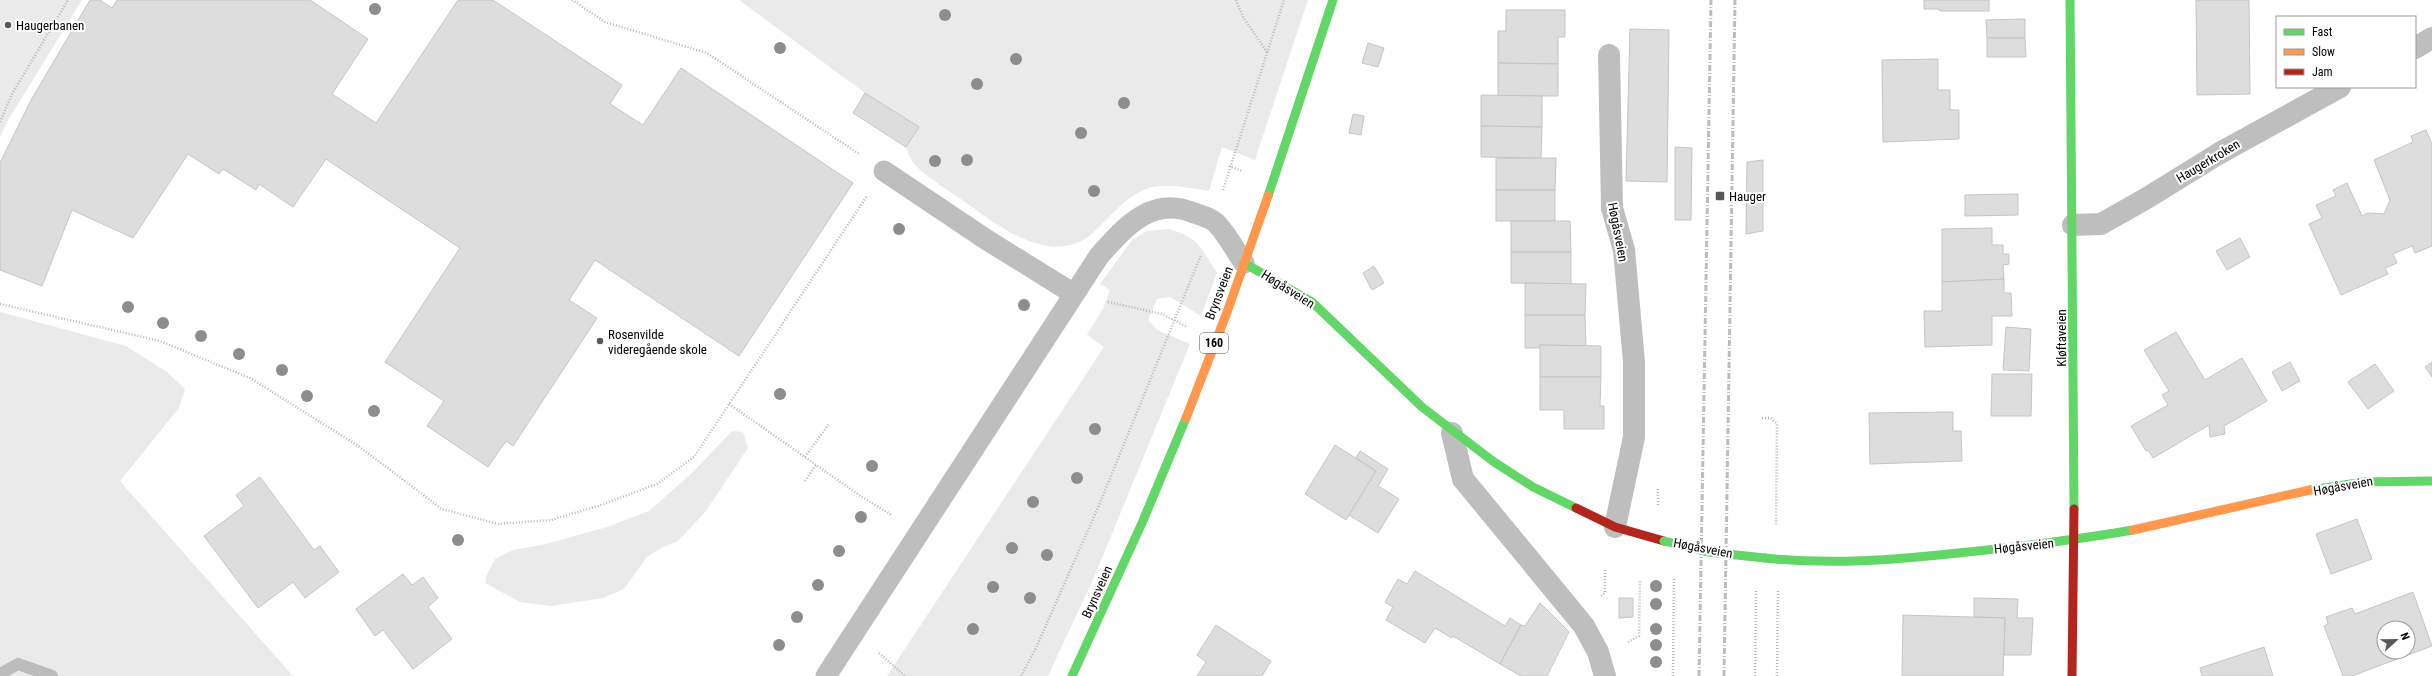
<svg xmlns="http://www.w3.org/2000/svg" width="2432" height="676" font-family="'Roboto Condensed',sans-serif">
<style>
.green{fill:#eaeaea}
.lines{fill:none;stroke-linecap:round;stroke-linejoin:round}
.stream{stroke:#bcbcbc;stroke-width:12}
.building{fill:#ddd;stroke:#c5c5c5;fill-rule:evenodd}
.path{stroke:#b8b8b8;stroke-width:2.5;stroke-dasharray:1 2;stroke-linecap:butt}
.lane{stroke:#bebebe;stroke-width:21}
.street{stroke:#bebebe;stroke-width:22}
.fast{stroke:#63d668;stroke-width:9}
.slow{stroke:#ff974d;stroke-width:9}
.jam{stroke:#b3261e;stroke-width:9}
.rail{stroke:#bdbdbd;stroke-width:3;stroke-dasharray:6 2 1 2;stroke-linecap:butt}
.fast-bridge{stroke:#63d668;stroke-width:9}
.tree{fill:#8d8d8d}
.poi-dot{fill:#595959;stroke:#fff;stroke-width:1.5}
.labels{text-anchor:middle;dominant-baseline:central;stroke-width:4;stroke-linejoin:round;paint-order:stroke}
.shield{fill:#fff;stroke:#4c4c4c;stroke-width:1}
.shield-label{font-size:12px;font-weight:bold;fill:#000}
.poi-label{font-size:13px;fill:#000;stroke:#fff;text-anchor:start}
.street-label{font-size:13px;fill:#000;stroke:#fff}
</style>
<rect width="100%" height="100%" fill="#fff"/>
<g class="green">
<polygon points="0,0 82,0 7,122 0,138"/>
<path d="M739,0H1308L1255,160L1222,147L1209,191C1189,188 1165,182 1146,189C1125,197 1110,217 1094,232C1054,269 999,227 965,202C949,190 923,176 912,161C909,157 908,151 906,147L919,127L865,93Z"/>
<path d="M1168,229C1200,238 1200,247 1217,273L1201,316L1170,297L1157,299L1148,320L1157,330L1190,344L1095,575L1048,676H887L1104,347L1087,335L1103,309L1110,290L1100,284L1132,240L1147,231Z"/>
<polygon points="0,312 126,346 167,372 185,389 179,408 120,481 293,676 0,676"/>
<polygon points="732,431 743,432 748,448 706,511 678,541 663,547 647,557 624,589 603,598 551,606 520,602 485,583 486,577 495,559 513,550 546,544 607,527 649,511 694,471"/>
</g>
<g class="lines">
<polyline class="stream" points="0,674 18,664 52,676"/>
</g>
<g class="building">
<polygon points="90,0 100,0 112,8 117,0 310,0 368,39 332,94 376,123 458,0 493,0 622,85 610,104 643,125 681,68 853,183 739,356 595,260 569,300 597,318 513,446 506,441 488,467 427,426 444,401 385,362 460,248 326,159 293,207 259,184 256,190 223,169 219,174 188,154 133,238 72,210 42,286 0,270 0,163 31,100"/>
<polygon points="1924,0 1989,0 1989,11 1940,11 1939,9 1924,9"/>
<polygon points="2196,0 2249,0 2250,94 2197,95"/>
<polygon points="1506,10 1565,10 1565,37 1558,37 1558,64 1498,63 1498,31 1506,31"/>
<polygon points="2025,19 2025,38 1987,38 1986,20"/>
<polygon points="1630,29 1669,30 1667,182 1626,181"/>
<polygon points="1987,38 2025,38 2026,57 1987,57"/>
<polygon points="1368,43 1384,48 1378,67 1362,63"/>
<polygon points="1938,59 1938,90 1950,90 1950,110 1959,110 1959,139 1883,142 1882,60"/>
<polygon points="1498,63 1558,64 1558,96 1498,96"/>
<polygon points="865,93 919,127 906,147 853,113"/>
<polygon points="1481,95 1542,96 1542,127 1481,126"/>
<polygon points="1353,114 1364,116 1361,135 1349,133"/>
<polygon points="1481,126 1542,127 1541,158 1481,157"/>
<polygon points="2426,130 2432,144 2432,246 2415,253 2412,246 2393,254 2397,263 2385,268 2388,274 2341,295 2309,224 2322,218 2316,205 2336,196 2333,190 2347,183 2362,216 2368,213 2384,214 2390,200 2374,160 2413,142 2411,136"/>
<polygon points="1675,147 1692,148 1691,220 1675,220"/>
<polygon points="1496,158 1556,158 1555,190 1496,190"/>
<polygon points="1763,160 1763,231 1746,234 1747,162"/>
<rect x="1496" y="190" width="59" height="31"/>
<polygon points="2018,194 2018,215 1965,216 1965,195"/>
<polygon points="1511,221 1570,221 1571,252 1511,252"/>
<polygon points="1992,228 1992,245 2003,245 2003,254 2009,254 2009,264 2003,265 2004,279 1942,282 1942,229"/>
<polygon points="2240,238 2250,257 2227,270 2216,251"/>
<polygon points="1511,252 1571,252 1571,284 1511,283"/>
<polygon points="1374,266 1384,283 1372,290 1363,273"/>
<polygon points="2004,279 2004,293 2011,293 2012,316 1992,316 1992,345 1925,347 1924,311 1942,311 1942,282"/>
<polygon points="1525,283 1586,284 1585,315 1525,315"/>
<polygon points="1525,315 1585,315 1586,346 1540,345 1540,348 1525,348"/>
<polygon points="2006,327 2031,329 2029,371 2003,370"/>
<polygon points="2176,332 2205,380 2242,358 2267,401 2224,426 2225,434 2210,437 2209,425 2153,458 2148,450 2146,451 2131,426 2168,405 2162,395 2169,391 2144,350"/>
<polygon points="1540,345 1601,346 1601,377 1540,377"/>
<polygon points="2290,362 2300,381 2282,391 2272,372"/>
<polygon points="2432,362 2432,377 2425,367"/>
<polygon points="2375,364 2394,391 2368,409 2348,382"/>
<polygon points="1992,374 2032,374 2031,416 1991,416"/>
<polygon points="1540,377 1601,377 1600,406 1604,406 1604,429 1564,429 1564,410 1540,410"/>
<polygon points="1953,412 1953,431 1961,431 1962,461 1870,464 1869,413"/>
<polygon points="1335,445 1376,471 1346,520 1305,494"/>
<polygon points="1360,451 1388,469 1378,486 1399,499 1378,533 1349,515 1376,471 1356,458"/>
<polygon points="260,477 314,550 320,546 339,572 305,598 293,582 258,608 204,536 244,506 236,495"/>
<polygon points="2357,519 2372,559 2331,574 2316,534"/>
<polygon points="1415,571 1505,626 1510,618 1521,625 1500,664 1453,636 1452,638 1435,628 1425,643 1386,620 1393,607 1385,602 1398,579 1407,584"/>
<polygon points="403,574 412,585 423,577 438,598 428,607 452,639 413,669 383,630 375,636 356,609"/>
<path d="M2413,592L2432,646L2352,676H2343L2324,626L2328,624L2326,617L2352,608L2355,614ZM2384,628H2408V652H2384Z"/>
<polygon points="1619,598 1633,598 1633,617 1619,618"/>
<polygon points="1974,598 2018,599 2017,618 2033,618 2031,655 2004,655 2005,618 1974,617"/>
<polygon points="1540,603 1569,632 1547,676 1521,676 1500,664 1521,625 1525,626"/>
<polygon points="1903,615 2005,618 2003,676 1902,676"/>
<polygon points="1216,625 1271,661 1262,676 1197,676 1206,662 1197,655"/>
<polygon points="2264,647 2273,676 2202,676 2200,668"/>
</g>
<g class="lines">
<g class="path">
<polyline points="572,0 605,22 707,53 859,154"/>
<polyline points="1236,0 1243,17 1267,52"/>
<polyline points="0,122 12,94 68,0"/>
<polyline points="1229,166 1242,171"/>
<polyline points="1223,190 1284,0"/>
<polyline points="1108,302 1162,314 1187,327"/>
<polyline points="0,304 160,341 250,378 357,445 442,509 498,524 551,520 598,506 657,484 694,457 867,196"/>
<polyline points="729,404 862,497 892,515"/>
<polyline points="1762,418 1771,418 1777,424 1776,526"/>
<polyline points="805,457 829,424"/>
<polyline points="805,481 816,465"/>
<polyline points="1658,489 1658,506"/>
<polyline points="1601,596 1605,593 1605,570"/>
<polyline points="1628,642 1639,636 1640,581"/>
<polyline points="879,653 905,676"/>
<polyline points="1021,676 1036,648 1100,503 1201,255"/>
<polyline points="1673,676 1674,577"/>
<polyline points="1755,676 1756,591"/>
<polyline points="1777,676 1778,591"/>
</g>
<g class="lane">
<polyline points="884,171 987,240 1074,294"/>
<path d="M826,676L1099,256C1125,227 1152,195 1194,213C1200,215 1211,218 1216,223C1227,234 1235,250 1244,263"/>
</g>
<g class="street">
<polyline points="2415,48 2432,38"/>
<polyline points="1609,55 1612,208 1624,250 1634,362 1634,437 1615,527"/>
<polyline points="2073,225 2101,224 2147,198 2218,154 2340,87"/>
<polyline points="1452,433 1463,479 1584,626 1598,652 1605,676"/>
</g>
<g class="fast">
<polyline points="2070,0 2074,509"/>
<polyline points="1268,196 1333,0"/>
<polyline points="1244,263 1312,302 1422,407 1494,462 1533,487 1576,508"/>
<polyline points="2310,490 2364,482 2432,481"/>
<path d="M1765,558C1830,565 1894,560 1958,553C2017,547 2075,540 2133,530"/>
<polyline points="1072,676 1142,523 1186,418"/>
</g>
<g class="slow">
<polyline points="1186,418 1226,315 1268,196"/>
<polyline points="2133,530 2310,490"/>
</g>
<g class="jam">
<polyline points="1576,508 1615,527 1664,541"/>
<polyline points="2072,676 2074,509"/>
</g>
<g class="rail">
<polyline points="1699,676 1711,0"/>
<polyline points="1724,676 1735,0"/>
</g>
<polyline class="fast-bridge" points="1664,541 1708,552 1765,558"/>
</g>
<g class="tree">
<circle cx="375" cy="9" r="6"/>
<circle cx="945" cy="15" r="6"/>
<circle cx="780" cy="48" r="6"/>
<circle cx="1016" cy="59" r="6"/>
<circle cx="977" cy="84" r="6"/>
<circle cx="1124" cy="103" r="6"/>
<circle cx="1081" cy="133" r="6"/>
<circle cx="967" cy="160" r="6"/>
<circle cx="935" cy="161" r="6"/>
<circle cx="1094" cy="191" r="6"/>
<circle cx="899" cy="229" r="6"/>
<circle cx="1024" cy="305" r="6"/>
<circle cx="128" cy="307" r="6"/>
<circle cx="163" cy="323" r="6"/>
<circle cx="201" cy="336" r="6"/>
<circle cx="239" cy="354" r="6"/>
<circle cx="282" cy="370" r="6"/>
<circle cx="780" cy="394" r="6"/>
<circle cx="307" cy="396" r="6"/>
<circle cx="374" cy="411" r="6"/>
<circle cx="1095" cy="429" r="6"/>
<circle cx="872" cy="466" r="6"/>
<circle cx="1077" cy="478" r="6"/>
<circle cx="1033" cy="502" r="6"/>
<circle cx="861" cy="517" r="6"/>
<circle cx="458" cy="540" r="6"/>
<circle cx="1012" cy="548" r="6"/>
<circle cx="839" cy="551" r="6"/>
<circle cx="1047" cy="555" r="6"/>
<circle cx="818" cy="585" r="6"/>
<circle cx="1656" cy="586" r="6"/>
<circle cx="993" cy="587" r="6"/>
<circle cx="1030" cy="598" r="6"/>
<circle cx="1656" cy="604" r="6"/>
<circle cx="797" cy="617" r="6"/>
<circle cx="973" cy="629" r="6"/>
<circle cx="1656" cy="629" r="6"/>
<circle cx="779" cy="645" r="6"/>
<circle cx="1656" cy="645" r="6"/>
<circle cx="1656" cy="662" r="6"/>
</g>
<g class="poi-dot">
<circle cx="8" cy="25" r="4"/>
<rect x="1715" y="191" width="10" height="10" rx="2"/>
<circle cx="600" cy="341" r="4"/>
</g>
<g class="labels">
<rect class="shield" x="1200" y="333" width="28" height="20" rx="3"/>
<g class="shield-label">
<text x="1214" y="343">160</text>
</g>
<g class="poi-label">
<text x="16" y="25">Haugerbanen</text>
<text x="1729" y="196">Hauger</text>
<text x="608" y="334">Rosenvilde<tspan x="608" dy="15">videregående skole</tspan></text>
</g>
<g class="street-label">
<text transform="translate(2208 161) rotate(-31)">Haugerkroken</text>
<text transform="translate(1618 232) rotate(79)">Høgåsveien</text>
<text transform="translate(1288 289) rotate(32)">Høgåsveien</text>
<text transform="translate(1219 293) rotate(-69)">Brynsveien</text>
<text transform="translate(2061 338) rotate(-90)">Kløftaveien</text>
<text transform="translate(2343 486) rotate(-10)">Høgåsveien</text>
<text transform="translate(2024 546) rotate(-6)">Høgåsveien</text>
<text transform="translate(1703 548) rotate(11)">Høgåsveien</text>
<text transform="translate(1097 592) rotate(-66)">Brynsveien</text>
</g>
</g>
<rect x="2276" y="16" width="140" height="72" fill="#ffffff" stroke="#999999"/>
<rect x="2284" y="29" width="20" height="6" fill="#63d668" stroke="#999999"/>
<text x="2312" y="36" font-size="12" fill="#000000">Fast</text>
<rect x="2284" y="49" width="20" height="6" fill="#ff974d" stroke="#999999"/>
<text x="2312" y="56" font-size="12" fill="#000000">Slow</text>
<rect x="2284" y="69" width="20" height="6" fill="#b3261e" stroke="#999999"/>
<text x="2312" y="76" font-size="12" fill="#000000">Jam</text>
<g transform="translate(2396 640) rotate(68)"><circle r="19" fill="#ffffff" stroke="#999999"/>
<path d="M0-3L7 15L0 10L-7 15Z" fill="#595959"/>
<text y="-6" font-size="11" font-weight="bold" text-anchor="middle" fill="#000000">N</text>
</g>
</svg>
